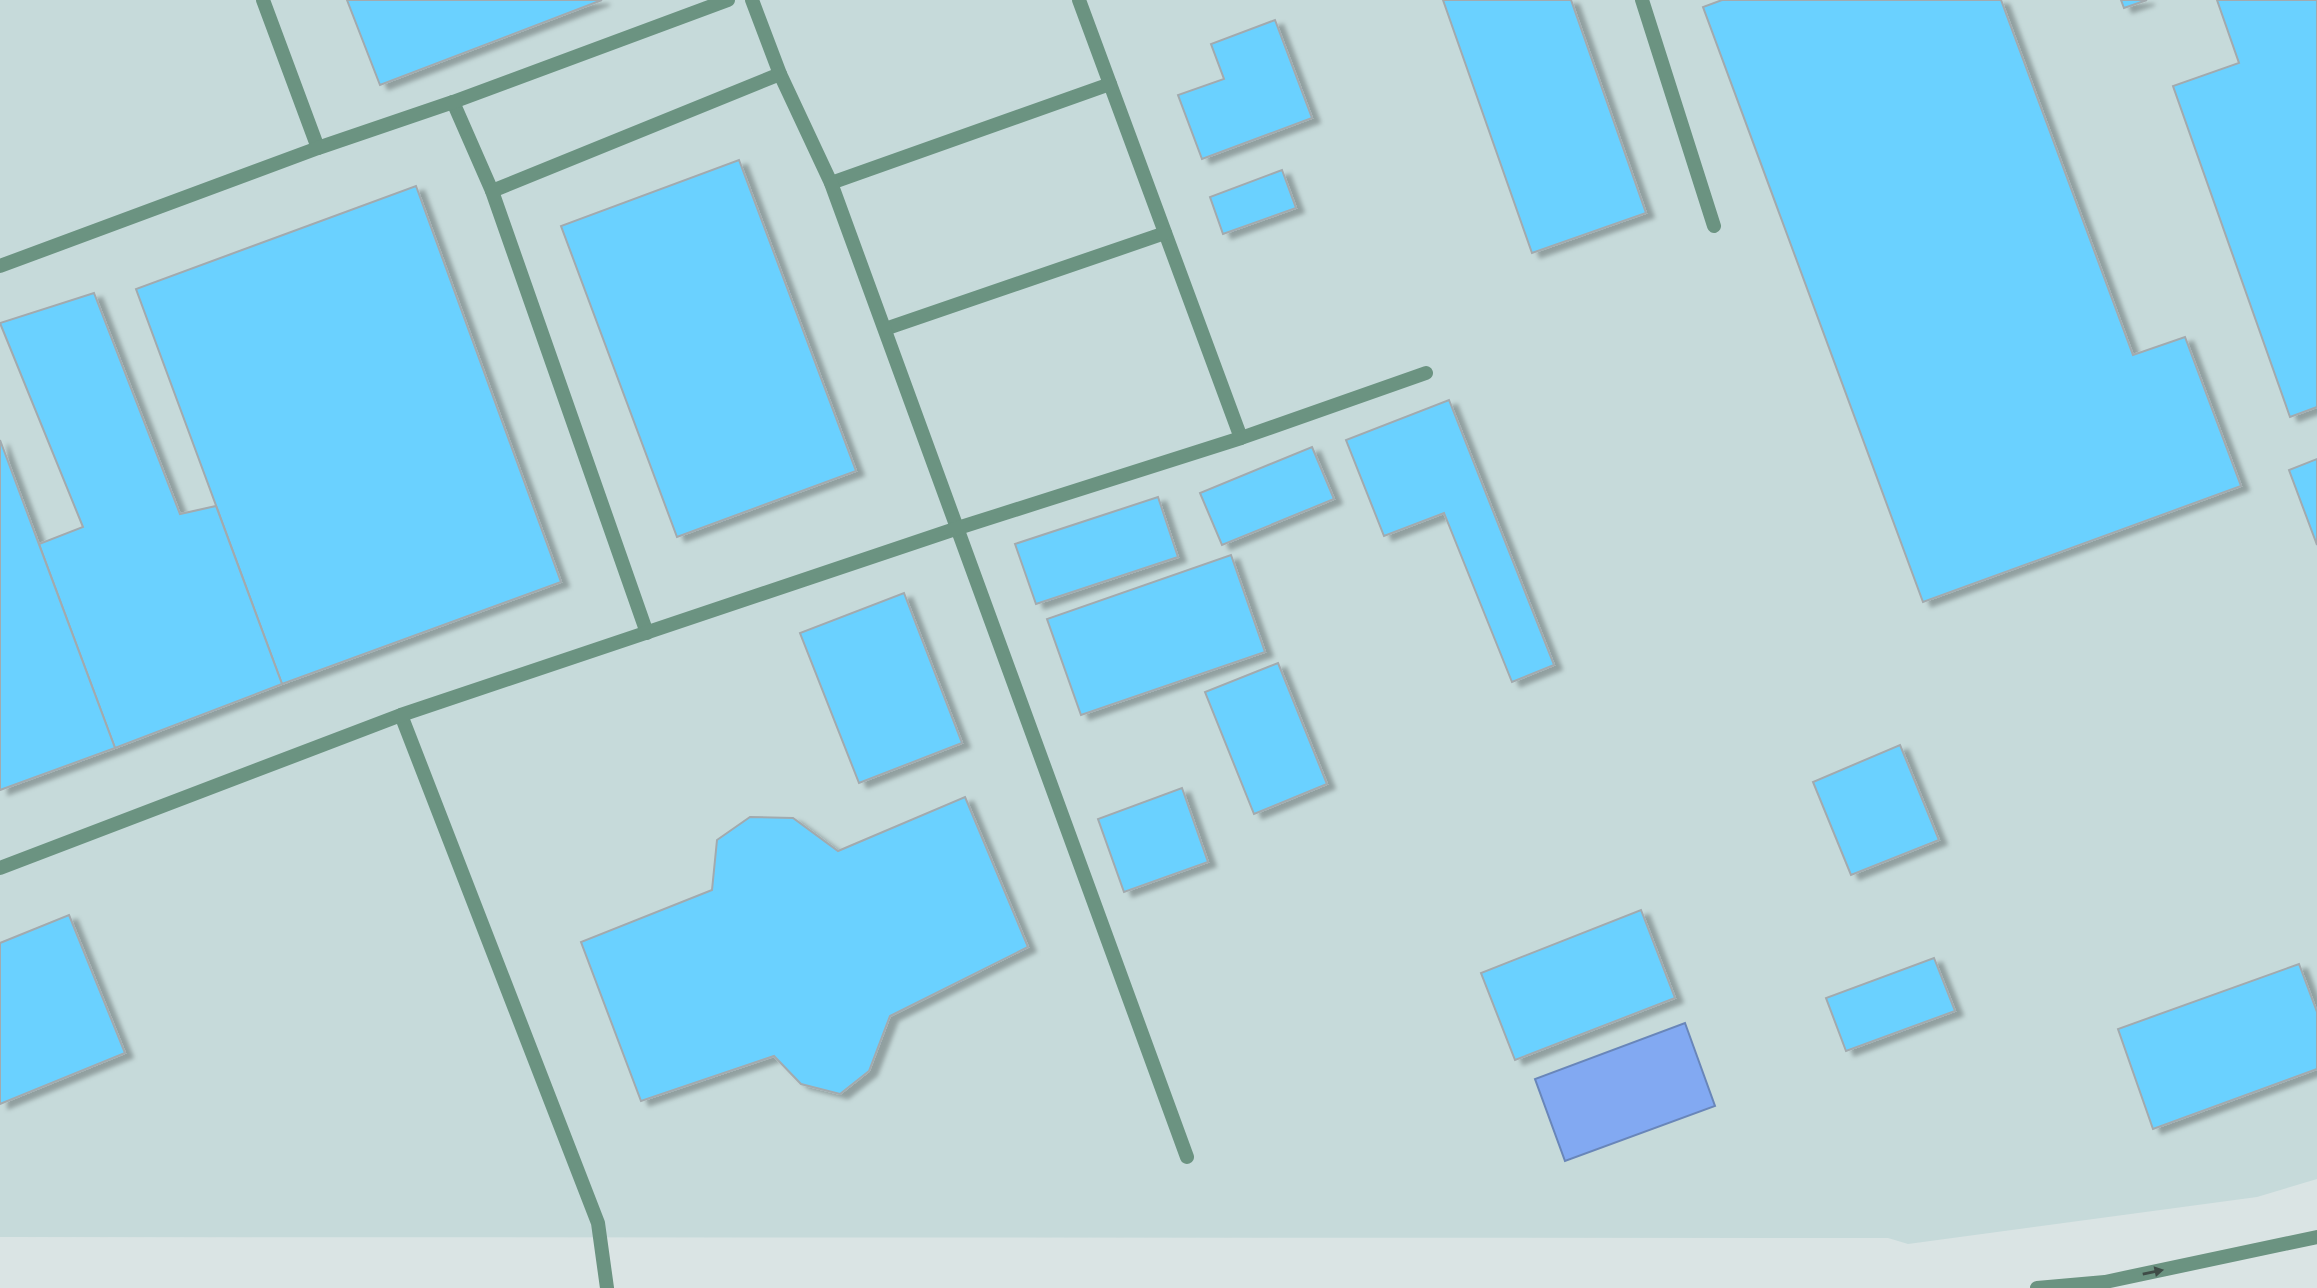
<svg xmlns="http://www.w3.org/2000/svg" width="2317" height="1288" font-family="Poppins,sans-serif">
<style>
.built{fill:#c6dada}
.water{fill:#82a9f2;stroke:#6986b9;stroke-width:2}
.building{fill:#6bd1ff;stroke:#a2aaae;stroke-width:2;filter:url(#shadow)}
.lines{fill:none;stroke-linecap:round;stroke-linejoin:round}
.lane{stroke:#6b9381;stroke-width:14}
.street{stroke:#6b9381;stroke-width:14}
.oneway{fill:#3f4c47}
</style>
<defs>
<filter id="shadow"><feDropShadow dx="8" dy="4.5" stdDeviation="2" flood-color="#0004"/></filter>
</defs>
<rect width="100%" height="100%" fill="#dae4e4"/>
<polygon class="built" points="0,0 2317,0 2317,1179 2257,1197 1908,1244 1888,1238 0,1237"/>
<polygon class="water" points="1685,1023 1715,1106 1565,1161 1535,1079"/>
<g class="building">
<polygon points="347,0 602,0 380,85"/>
<polygon points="1443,0 1571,0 1646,213 1532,253"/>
<polygon points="1722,0 2001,0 2133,355 2185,337 2241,486 1923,602 1703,7"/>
<polygon points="2121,0 2147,0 2124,8"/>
<polygon points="2217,0 2317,0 2317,407 2290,417 2173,86 2239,63"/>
<polygon points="1275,20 1312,118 1202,159 1178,95 1224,79 1211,44"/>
<polygon points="739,160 856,471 677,537 561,226"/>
<polygon points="1282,170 1296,208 1223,234 1210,197"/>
<polygon points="416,186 561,582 282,684 136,289"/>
<polygon points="94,293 180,514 216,506 282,684 115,748 39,544 83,527 0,323"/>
<polygon points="1449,400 1554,665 1512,682 1444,513 1384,536 1346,440"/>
<polygon points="0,440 115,748 0,790"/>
<polygon points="1312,447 1334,499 1222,545 1200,493"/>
<polygon points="2317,459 2317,545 2289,470"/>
<polygon points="1158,497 1178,557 1036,604 1015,544"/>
<polygon points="1231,555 1265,652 1081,715 1047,619"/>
<polygon points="904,593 962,743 859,783 800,633"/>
<polygon points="1278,663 1327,784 1254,814 1205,692"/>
<polygon points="1900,745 1939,840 1851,875 1813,782"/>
<polygon points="1182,788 1208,862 1124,892 1098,819"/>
<polygon points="965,797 1028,947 890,1016 869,1071 840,1094 801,1084 774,1056 641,1101 581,942 712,890 717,840 750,817 793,818 838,851"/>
<polygon points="1641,910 1675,998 1515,1060 1481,973"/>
<polygon points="69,915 125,1053 0,1104 0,943"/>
<polygon points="1934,958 1955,1011 1846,1051 1826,998"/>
<polygon points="2299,964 2317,1012 2317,1069 2153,1129 2118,1029"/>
</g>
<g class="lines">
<g class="lane">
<polyline points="263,0 318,148"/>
<polyline points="752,0 780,74"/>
<polyline points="1079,0 1241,438"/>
<polyline points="1642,0 1714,226"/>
<polyline points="453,102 492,191"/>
<polyline points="831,183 1110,84"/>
<polyline points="0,266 318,148 453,102 728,0"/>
<polyline points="885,329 1165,233"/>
<polyline points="647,633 492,191 780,74 831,183 1187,1157"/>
<polyline points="401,715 598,1223 607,1288"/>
<polyline points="0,868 401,715 958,528 1241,438 1426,373"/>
</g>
<polyline class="street" points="2037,1288 2105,1282 2317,1237"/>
</g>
<defs><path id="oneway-solid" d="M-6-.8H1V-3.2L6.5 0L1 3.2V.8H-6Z" transform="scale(1.75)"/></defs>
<use class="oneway" href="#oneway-solid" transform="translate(2153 1272) rotate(-12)"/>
</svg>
